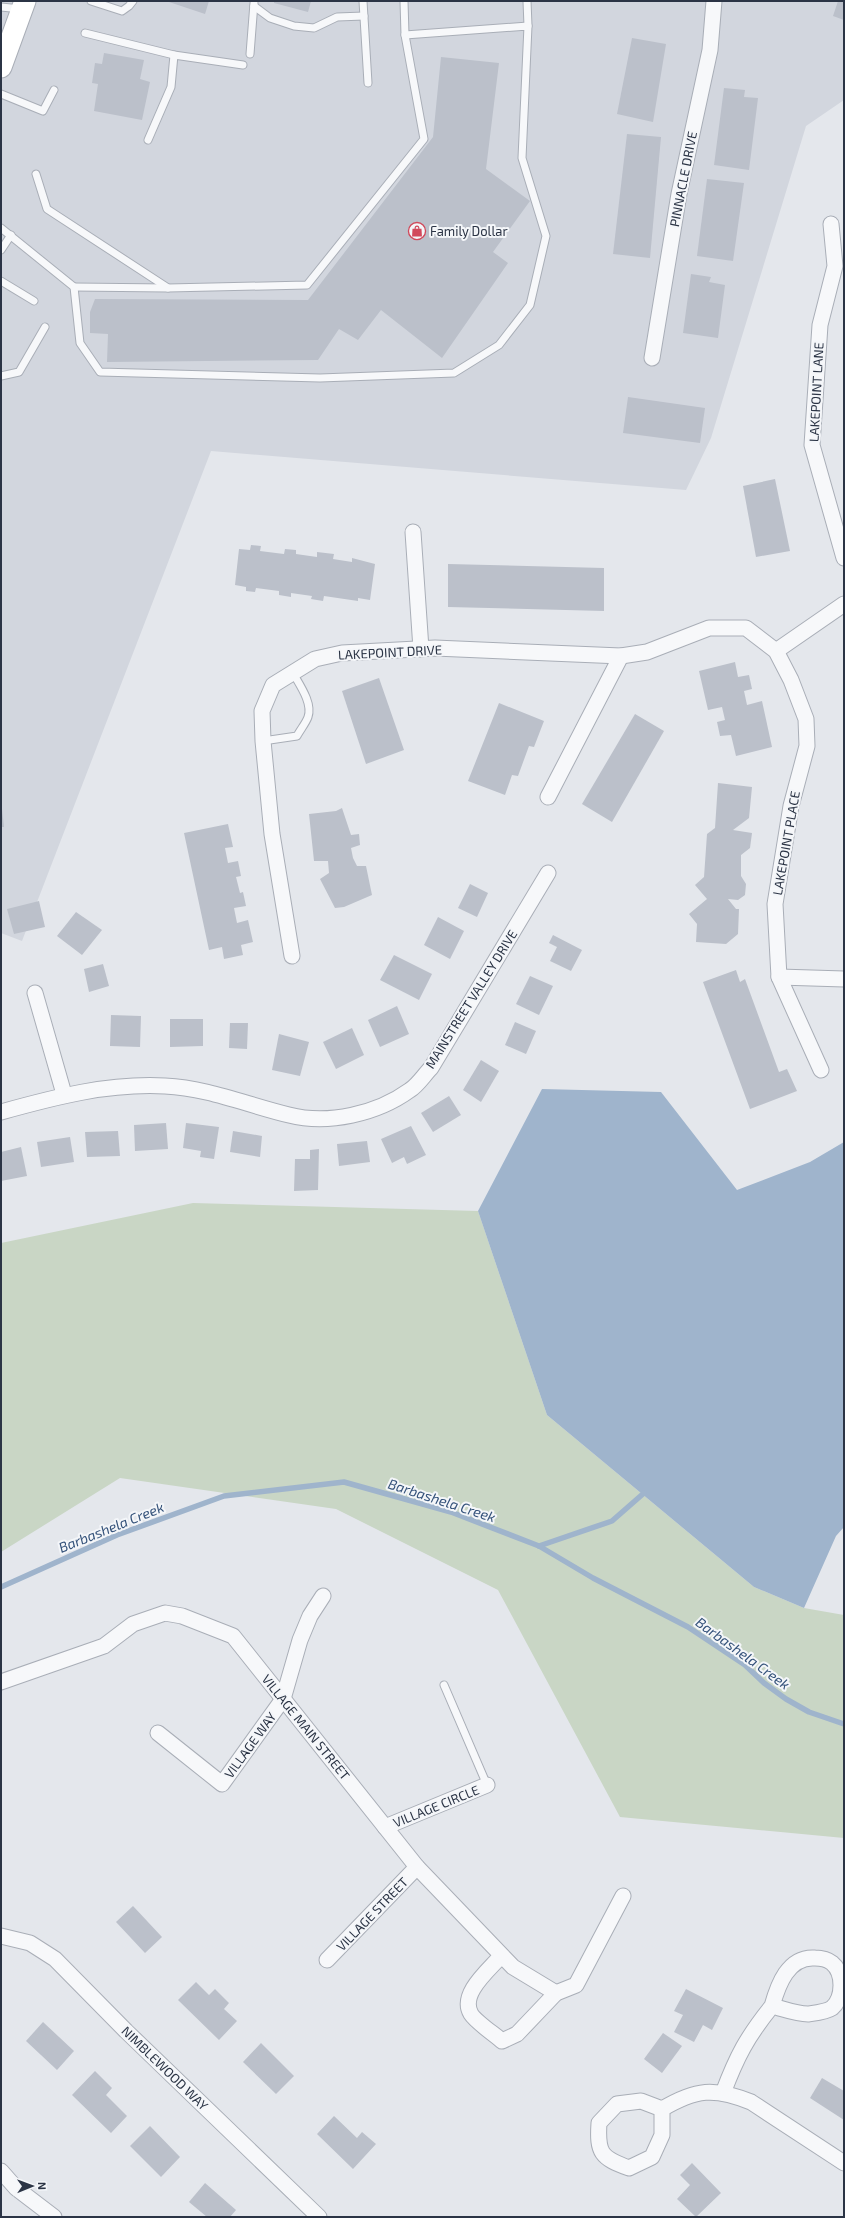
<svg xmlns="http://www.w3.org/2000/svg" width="845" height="2218" font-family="'Exo 2',sans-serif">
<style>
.built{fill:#d2d6de}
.green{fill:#c9d6c5}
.water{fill:#9fb4cc}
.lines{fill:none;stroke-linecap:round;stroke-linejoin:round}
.stream{stroke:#9fb4cc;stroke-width:5.5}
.building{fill:#bbc0ca}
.service-casing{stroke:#a9aeb7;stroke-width:9}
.minor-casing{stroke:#a9aeb7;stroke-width:17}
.secondary-casing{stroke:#a9aeb7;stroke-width:23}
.service{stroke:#f7f8fa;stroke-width:7}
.minor{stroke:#f7f8fa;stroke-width:15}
.secondary{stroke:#fff;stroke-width:21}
.labels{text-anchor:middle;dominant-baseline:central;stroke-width:4;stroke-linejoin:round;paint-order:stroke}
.street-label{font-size:13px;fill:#2b3445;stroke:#f4f6f9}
.poi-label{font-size:13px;fill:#2b3445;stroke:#f4f6f9;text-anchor:start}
.water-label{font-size:14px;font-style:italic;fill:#34527a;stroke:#f4f6f9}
</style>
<rect width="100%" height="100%" fill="#e4e7ec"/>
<polygon class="built" points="1,1 844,1 844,100 806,126 711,438 686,490 211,451 22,941 1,933"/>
<polygon class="green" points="193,1203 478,1211 547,1415 754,1587 804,1608 844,1615 844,1838 620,1817 498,1590 336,1509 120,1478 1,1552 1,1243"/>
<polygon class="water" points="542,1089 661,1092 737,1190 810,1162 844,1142 844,1527 836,1536 804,1608 754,1587 547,1415 478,1211"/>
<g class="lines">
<g class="stream">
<polyline points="539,1546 612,1521 644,1493"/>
<polyline points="1,1587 117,1535 224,1496 344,1482 451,1512 539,1546 593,1578 688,1627 745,1665 764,1683 786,1699 809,1712 844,1724"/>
</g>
</g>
<g class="building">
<polygon points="166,1 209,1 205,14"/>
<polygon points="274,1 311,1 308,12 274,3"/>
<polygon points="838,1 844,1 844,20 833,16"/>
<polygon points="632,38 666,44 653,122 617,114"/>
<polygon points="104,53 144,60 140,79 150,82 142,120 94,111 98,84 92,83 95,63 102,64"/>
<polygon points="441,57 499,63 486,169 530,201 493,252 508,263 442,358 381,310 358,340 339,329 318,360 107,362 108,334 90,333 90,312 95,299 308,300 433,137"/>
<polygon points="724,88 745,90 744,97 758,98 749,170 714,165"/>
<polygon points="627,134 661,137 650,258 613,254"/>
<polygon points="707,179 744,183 733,261 697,256"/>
<polygon points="691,274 711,277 709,282 725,285 718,338 683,333"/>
<polygon points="628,397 705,408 700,443 623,433"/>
<polygon points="775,479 790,551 756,557 743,486"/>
<polygon points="251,545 261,546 260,551 284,554 285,549 296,550 296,554 317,557 317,552 334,554 333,559 352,562 352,558 375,564 370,600 358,598 358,601 324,596 323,601 311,599 312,596 291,593 291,597 279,595 279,591 256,588 255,592 246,591 246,587 235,585 239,549 250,550"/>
<polygon points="448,564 604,568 604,611 448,607"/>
<polygon points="735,662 738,677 749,675 752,689 744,691 747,705 762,701 772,747 736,756 731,735 720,736 717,722 725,720 722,707 708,710 699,671"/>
<polygon points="379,678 404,750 366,764 342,691"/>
<polygon points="499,703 544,721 534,747 529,746 518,776 512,775 505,795 468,781"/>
<polygon points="635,714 664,731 612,822 582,804"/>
<polygon points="718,783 752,787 749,818 733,830 752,833 750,848 741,855 741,876 746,884 745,895 738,900 728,899 736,909 739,909 738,934 726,944 696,942 697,924 689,914 707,899 695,885 704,877 707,834 715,828"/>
<polygon points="1,800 4,827 1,827"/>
<polygon points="342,808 351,835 359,834 360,845 351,848 353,858 357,866 366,866 372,895 344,907 335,908 320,879 329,873 328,861 314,861 309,814 336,811"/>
<polygon points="228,824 233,847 225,848 228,863 238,861 241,876 236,877 240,893 243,892 246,906 234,908 237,923 248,920 253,942 241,945 243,955 224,959 222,947 209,950 184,833"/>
<polygon points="470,884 488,893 477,917 458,908"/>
<polygon points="39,901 45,927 14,934 7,909"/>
<polygon points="76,912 102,930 82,955 57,936"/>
<polygon points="438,917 464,931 450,959 424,945"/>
<polygon points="553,935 582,950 571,971 550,961 557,947 549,943"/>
<polygon points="394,955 432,974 419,1000 380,980"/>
<polygon points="103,964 109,986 89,992 84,969"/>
<polygon points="736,970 740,982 745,979 779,1072 787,1069 797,1091 750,1109 703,982"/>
<polygon points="530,976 553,986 539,1015 516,1004"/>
<polygon points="397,1006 409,1034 380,1047 368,1020"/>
<polygon points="111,1015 141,1016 140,1047 110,1046"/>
<polygon points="170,1019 203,1019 203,1046 170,1047"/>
<polygon points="515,1022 536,1031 526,1054 505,1045"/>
<polygon points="230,1023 248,1023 247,1049 229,1048"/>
<polygon points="352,1028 364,1055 336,1069 323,1042"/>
<polygon points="279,1034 309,1042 300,1076 272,1070"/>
<polygon points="481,1060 499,1071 481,1102 463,1090"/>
<polygon points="449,1096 461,1115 433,1132 421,1113"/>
<polygon points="166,1123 168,1149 135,1151 134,1125"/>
<polygon points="186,1123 219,1127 214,1159 200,1157 201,1151 183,1148"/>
<polygon points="411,1126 426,1155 407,1164 404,1157 392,1163 381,1139"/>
<polygon points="118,1131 120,1156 87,1157 85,1132"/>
<polygon points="233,1131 262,1136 260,1157 230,1152"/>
<polygon points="70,1137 74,1162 41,1167 37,1142"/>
<polygon points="367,1141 370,1162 339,1166 337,1144"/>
<polygon points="21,1147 27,1176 1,1181 1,1152"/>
<polygon points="319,1149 318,1190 294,1191 295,1159 310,1159 310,1150"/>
<polygon points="133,1906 162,1937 145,1953 116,1922"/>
<polygon points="196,1982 209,1995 215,1989 229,2003 224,2009 237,2021 219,2040 178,2000"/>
<polygon points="686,1989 723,2008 712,2030 703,2025 694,2042 674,2032 683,2015 674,2011"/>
<polygon points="43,2022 74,2051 57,2070 26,2041"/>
<polygon points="663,2033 682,2046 662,2073 644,2059"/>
<polygon points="261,2043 294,2076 276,2094 243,2062"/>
<polygon points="95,2071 112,2088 106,2095 127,2116 111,2133 72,2095"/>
<polygon points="822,2078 844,2091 844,2120 810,2098"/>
<polygon points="334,2116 357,2138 362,2132 376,2144 353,2169 317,2134"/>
<polygon points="150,2126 180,2157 161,2177 130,2146"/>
<polygon points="692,2163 721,2193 696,2217 677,2199 690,2185 680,2175"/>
<polygon points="205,2183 236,2210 230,2217 207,2217 189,2202"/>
</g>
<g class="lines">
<g class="service-casing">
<g id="service">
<polyline points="91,1 122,11 129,6 133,1"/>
<polyline points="363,1 368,83"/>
<polyline points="527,1 528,26"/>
<polyline points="254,6 270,18 294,26 314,28 337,17 364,16"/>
<polyline points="1,7 21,9"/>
<polyline points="85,33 174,55 243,65"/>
<polyline points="250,54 254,3"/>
<polyline points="1,94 43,111 54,90"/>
<polyline points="148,140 171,87 174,55"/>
<polyline points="36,174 47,209 168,288 307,285 424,139 405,35"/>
<polyline points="1,228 74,287 80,343 100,372 320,378 454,373 499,345 530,305 546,236 522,158 528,26 405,35 404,1"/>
<polyline points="1,250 11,235"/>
<polyline points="1,281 34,301"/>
<polyline points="74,287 168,288"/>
<polyline points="1,376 19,372 45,327"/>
<path d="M263,741L297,736C300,730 306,723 308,717C313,703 299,684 293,673"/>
<polyline points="444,1685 487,1785"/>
</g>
</g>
<g class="minor-casing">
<g id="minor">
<polyline points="831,224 835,266 820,325 812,445 844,558"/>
<polyline points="652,358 679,194 710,50 714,1"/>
<polyline points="413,532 421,649"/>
<polyline points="776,651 844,604"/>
<polyline points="548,797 621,656"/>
<polyline points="292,956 272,834 263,741 262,711 273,685 315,659 342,653 435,648 621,656 647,652 709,628 746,628 776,651 791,680 806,719 807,746 791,806 775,904 779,977 844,979"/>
<polyline points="779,977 821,1070"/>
<polyline points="35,993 64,1094"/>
<path d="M1,1112C55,1097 108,1083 165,1086C208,1088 247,1105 289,1115C328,1125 377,1114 410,1090C418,1085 424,1075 431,1068L548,873"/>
<polyline points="1,1682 104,1646 133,1624 165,1613 182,1616 233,1636 417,1867 513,1967 556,1993"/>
<polyline points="158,1733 222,1784 283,1699 300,1640 310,1616 323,1596"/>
<polyline points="385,1827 487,1785"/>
<polyline points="1,1936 30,1943 55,1959 126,2031 319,2217"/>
<path d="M501,1956C489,1970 459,1994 471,2014C476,2022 494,2034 502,2041L517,2034L556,1993L576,1985L623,1896"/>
<polyline points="327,1960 417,1867"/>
<path d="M723,2093C737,2056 747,2037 772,2006C784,2009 796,2014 808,2014C815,2013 826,2012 832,2008C844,1997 844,1973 832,1963C827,1959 822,1958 815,1958C788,1956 778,1985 772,2006"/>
<path d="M662,2109V2135L652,2157L629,2168C601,2158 597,2153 599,2123L617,2104L641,2101L662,2109C696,2089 714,2087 751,2102L844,2163"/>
<polyline points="1,2171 16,2188 54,2217"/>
</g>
</g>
<g class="secondary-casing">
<polyline id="secondary" points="1,67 25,1"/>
</g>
<use href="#service" class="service"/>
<use href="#minor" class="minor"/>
<use href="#secondary" class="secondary"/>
</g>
<defs>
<g id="shop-ring" transform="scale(0.9)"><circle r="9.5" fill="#f4f6f9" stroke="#d1495b" stroke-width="1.5"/><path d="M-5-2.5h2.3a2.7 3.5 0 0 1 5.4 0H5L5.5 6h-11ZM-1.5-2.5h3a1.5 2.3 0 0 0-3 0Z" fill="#d1495b"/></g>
</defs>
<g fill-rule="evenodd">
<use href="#shop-ring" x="417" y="231"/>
</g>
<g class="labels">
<g class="street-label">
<text transform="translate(683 179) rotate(-79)">PINNACLE DRIVE</text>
<text transform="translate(816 392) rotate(-87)">LAKEPOINT LANE</text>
<text transform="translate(390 652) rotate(-3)">LAKEPOINT DRIVE</text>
<text transform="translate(786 843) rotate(-80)">LAKEPOINT PLACE</text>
<text transform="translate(471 999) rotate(-58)">MAINSTREET VALLEY DRIVE</text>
<text transform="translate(306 1727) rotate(51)">VILLAGE MAIN STREET</text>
<text transform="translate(250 1745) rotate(-54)">VILLAGE WAY</text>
<text transform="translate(436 1806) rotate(-22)">VILLAGE CIRCLE</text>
<text transform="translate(372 1914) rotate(-46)">VILLAGE STREET</text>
<text transform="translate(165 2068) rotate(44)">NIMBLEWOOD WAY</text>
</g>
<g class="poi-label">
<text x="430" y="231">Family Dollar</text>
</g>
<g class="water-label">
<text transform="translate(442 1500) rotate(18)">Barbashela Creek</text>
<text transform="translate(111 1527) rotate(-22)">Barbashela Creek</text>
<text transform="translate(743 1653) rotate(36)">Barbashela Creek</text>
</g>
</g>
<rect width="845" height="2218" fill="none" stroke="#2b3445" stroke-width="4"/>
<g transform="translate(32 2186) rotate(89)" stroke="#f4f6f9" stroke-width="3" paint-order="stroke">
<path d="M0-3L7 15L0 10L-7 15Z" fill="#2b3445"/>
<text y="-6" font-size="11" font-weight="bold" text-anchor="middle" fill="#2b3445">N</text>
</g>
</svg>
